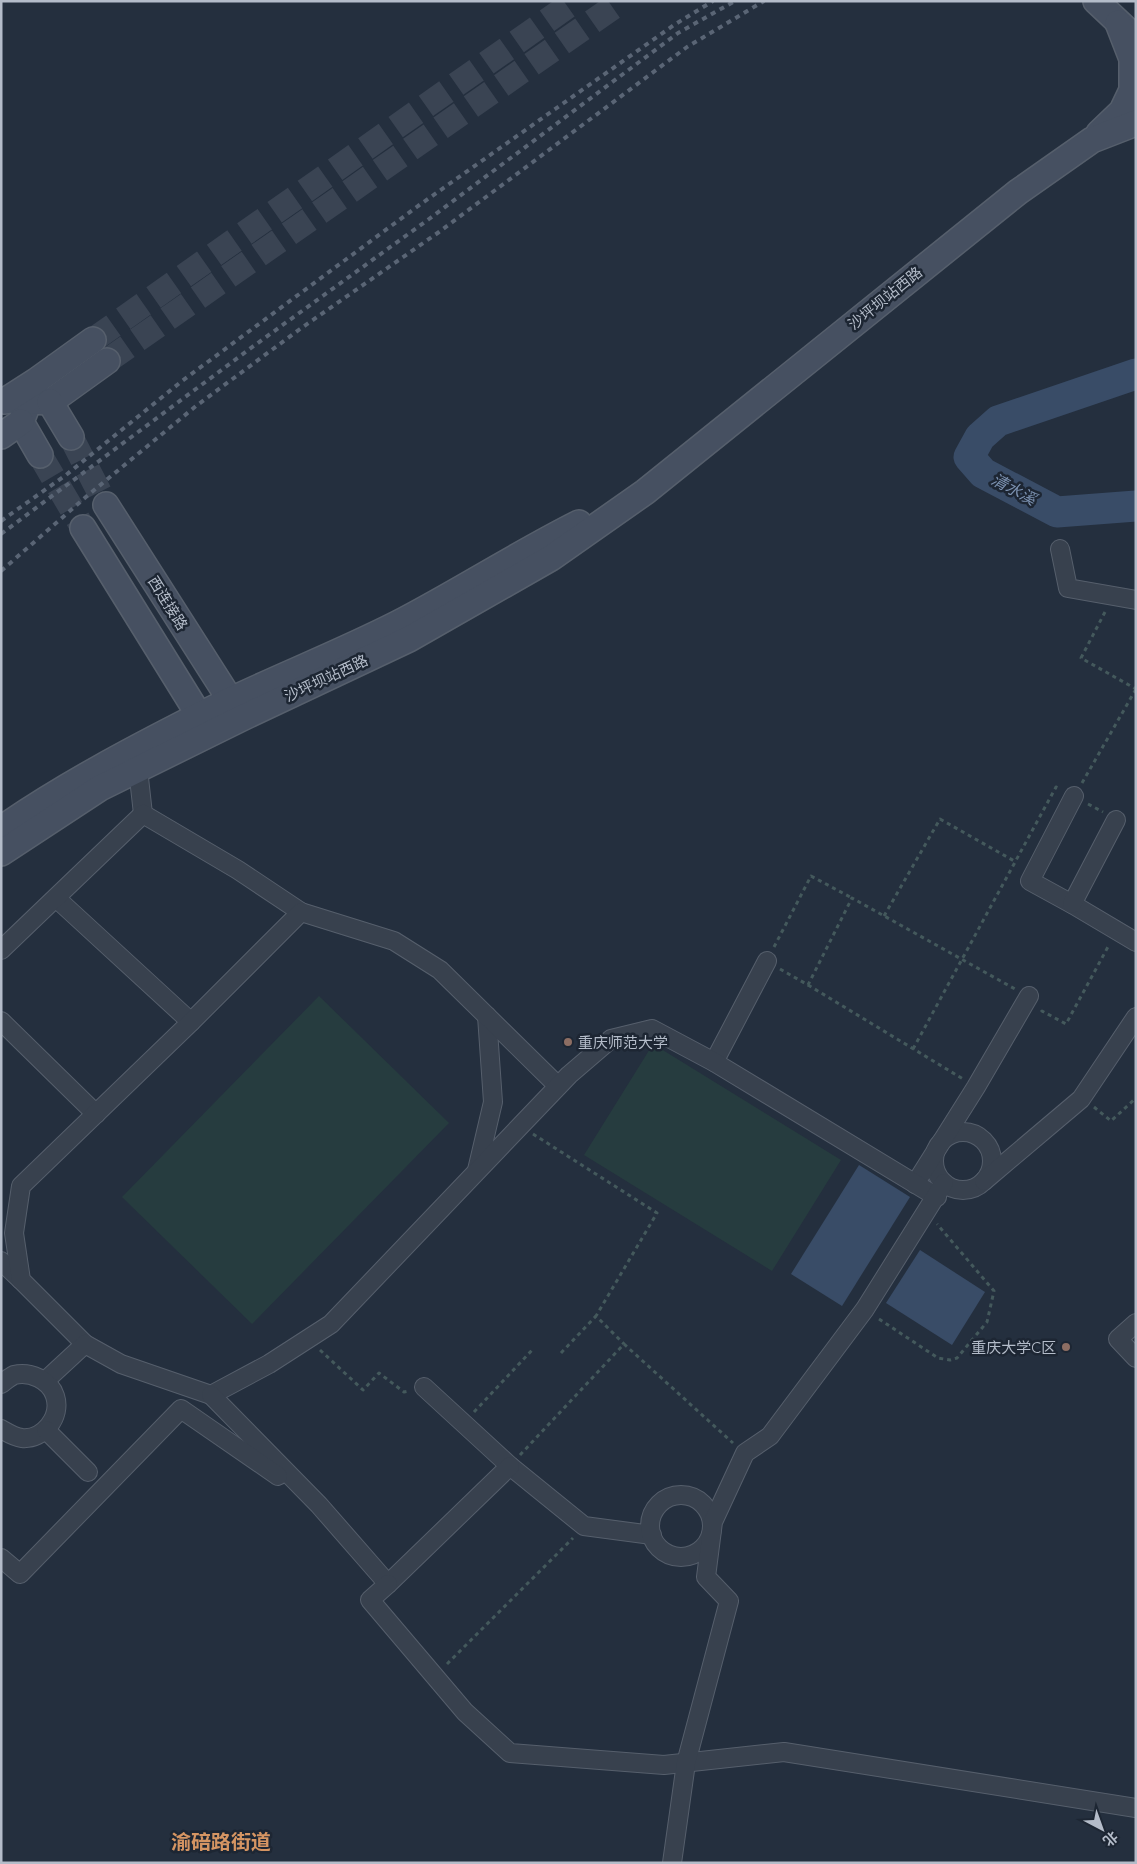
<svg xmlns="http://www.w3.org/2000/svg" width="1137" height="1864" font-family="Quicksand,'Noto Sans SC',sans-serif">
<style>
.green{fill:#263c3f}
.water{fill:#394c67}
.lines{fill:none;stroke-linecap:round;stroke-linejoin:round}
.river{stroke:#394c67;stroke-width:31}
.secondary-tunnel{stroke:#3a4453;stroke-width:25;stroke-dasharray:25 12;stroke-linecap:butt}
.street-casing{stroke:#565f6c;stroke-width:20}
.secondary-casing{stroke:#565f6c;stroke-width:28}
.path{stroke:#44595c;stroke-width:3;stroke-dasharray:4 4;stroke-linecap:butt}
.street{stroke:#38414e;stroke-width:18}
.secondary{stroke:#465061;stroke-width:25}
.rail{stroke:#5a6575;stroke-width:4;stroke-dasharray:5 5;stroke-linecap:butt}
.education-dot{fill:#8d6e63;stroke:#1d2633;stroke-width:2}
.labels{text-anchor:middle;dominant-baseline:central;stroke-width:5;stroke-linejoin:round;paint-order:stroke}
.street-label{font-size:15px;fill:#b4bcc9;stroke:#1d2633}
.poi-label{font-size:15px;fill:#b4bcc9;stroke:#1d2633;text-anchor:start}
.water-label{font-size:16px;font-style:italic;fill:#7c92b1;stroke:#1d2633}
.district-label{font-size:20px;font-weight:bold;fill:#d59563;stroke:#1d2633}
</style>
<rect width="100%" height="100%" fill="#242f3e"/>
<g class="green">
<polygon points="319,996 449,1123 252,1324 122,1197"/>
<polygon points="653,1044 841,1160 772,1271 584,1155"/>
</g>
<g class="water">
<polygon points="859,1165 910,1197 842,1306 791,1274"/>
<polygon points="920,1250 985,1292 952,1345 886,1303"/>
</g>
<g class="lines">
<polyline class="river" points="1136,374 998,421 980,437 969,457 983,473 1057,512 1136,506"/>
<g class="secondary-tunnel">
<polyline points="93,340 575,1"/>
<polyline points="107,361 622,1"/>
<polyline points="71,437 106,505"/>
<polyline points="40,455 83,528"/>
</g>
<g class="street-casing">
<g id="street">
<polyline points="1060,549 1068,588 1136,600"/>
<polyline points="138,769 143,814"/>
<polyline points="1074,796 1030,881 1072,904 1136,942"/>
<polyline points="56,898 191,1022"/>
<polyline points="1072,904 1116,820"/>
<polyline points="1,950 143,814 238,870 301,912"/>
<polyline points="1,1021 96,1114"/>
<polyline points="714,1062 767,961"/>
<circle cx="963" cy="1161" r="29"/>
<polyline points="477,1170 493,1102 487,1016"/>
<polyline points="984,1181 1081,1099 1136,1017"/>
<polyline points="915,1184 976,1087 1029,996"/>
<polyline points="1,1261 21,1280"/>
<polyline points="1136,1323 1118,1339 1136,1358"/>
<polyline points="85,1344 21,1280 14,1233 21,1186 191,1022 301,912 394,941 440,970 558,1086"/>
<polyline points="45,1381 85,1344 121,1364 211,1395 269,1364 331,1324 569,1075 611,1039 652,1029 714,1062 937,1197"/>
<path d="M1,1384C5,1381 10,1377 14,1375C30,1371 50,1380 55,1396C62,1417 43,1440 22,1438C14,1437 8,1433 1,1429"/>
<polyline points="424,1387 510,1466 584,1526 652,1535"/>
<polyline points="211,1395 319,1505 388,1584 510,1466"/>
<polyline points="46,1430 88,1472"/>
<circle cx="681" cy="1526" r="31"/>
<polyline points="1,1558 20,1574 181,1409 278,1476"/>
<polyline points="388,1584 370,1600 465,1712 510,1753 664,1765 784,1752 1136,1808"/>
<polyline points="672,1863 686,1763 729,1601 706,1577 713,1522 745,1453 770,1436 865,1309 944,1183"/>
</g>
</g>
<g class="secondary-casing">
<g id="secondary">
<polyline points="1096,1 1130,33"/>
<polyline points="1099,133 1122,111 1132,90 1132,59 1118,23"/>
<polyline points="35,386 21,422 40,455"/>
<polyline points="6,400 50,402 107,361"/>
<polyline points="5,401 36,381 93,340"/>
<polyline points="50,402 71,437"/>
<polyline points="1,436 21,422"/>
<polyline points="106,505 231,701"/>
<polyline points="83,528 199,715"/>
<path d="M1,829C63,786 131,750 198,716C263,683 332,657 397,624C459,592 517,554 579,523"/>
<polyline points="1,853 100,788 244,717 409,639 551,558 645,492 1018,192 1092,140 1136,123"/>
</g>
</g>
<g class="path">
<polyline points="1105,612 1081,658 1136,689"/>
<polyline points="1082,783 1136,689"/>
<polyline points="1088,804 1103,812"/>
<polyline points="884,916 940,819 1016,862"/>
<polyline points="774,947 811,876 852,898"/>
<polyline points="780,969 808,985 852,898 1015,989"/>
<polyline points="808,985 963,1079"/>
<polyline points="1041,1012 1042,1011 1066,1024 1109,945"/>
<polyline points="913,1049 1056,787 1061,789"/>
<polyline points="1094,1107 1111,1121 1136,1098"/>
<polyline points="533,1134 657,1213 596,1316 624,1344"/>
<polyline points="879,1319 938,1358 950,1360 957,1358 987,1322 994,1291 937,1224"/>
<polyline points="320,1350 363,1390 379,1373 404,1392 409,1391"/>
<polyline points="561,1353 596,1316"/>
<polyline points="474,1412 534,1348"/>
<polyline points="520,1455 624,1344 733,1443"/>
<polyline points="447,1664 573,1538"/>
</g>
<use href="#street" class="street"/>
<use href="#secondary" class="secondary"/>
<g class="rail">
<polyline points="1,521 66,475 182,381 418,206 674,25 713,1"/>
<polyline points="1,534 255,345 429,219 678,33 735,1"/>
<polyline points="1,571 87,496 196,406 300,329 439,232 687,47 764,1"/>
</g>
</g>
<g class="education-dot">
<circle cx="568" cy="1042" r="5"/>
<circle cx="1066" cy="1347" r="5"/>
</g>
<g class="labels">
<g class="street-label">
<text transform="translate(885 298) rotate(-39)">沙坪坝站西路</text>
<text transform="translate(168 603) rotate(58)">西连接路</text>
<text transform="translate(326 678) rotate(-25)">沙坪坝站西路</text>
</g>
<g class="poi-label">
<text x="578" y="1042">重庆师范大学</text>
<text x="1056" y="1347" text-anchor="end">重庆大学C区</text>
</g>
<g class="water-label">
<text transform="translate(1014 489) rotate(28)">清水溪</text>
</g>
<g class="district-label">
<text x="221" y="1841">渝碚路街道</text>
</g>
</g>
<rect width="1137" height="1864" fill="none" stroke="#b4bcc9" stroke-width="5"/>
<g transform="translate(1102 1829) rotate(139)" stroke="#1d2633" stroke-width="4" paint-order="stroke">
<path d="M0-4L9 19L0 12L-9 19Z" fill="#b4bcc9"/>
<text y="-8" font-size="14" font-weight="bold" text-anchor="middle" fill="#b4bcc9">北</text>
</g>
</svg>
